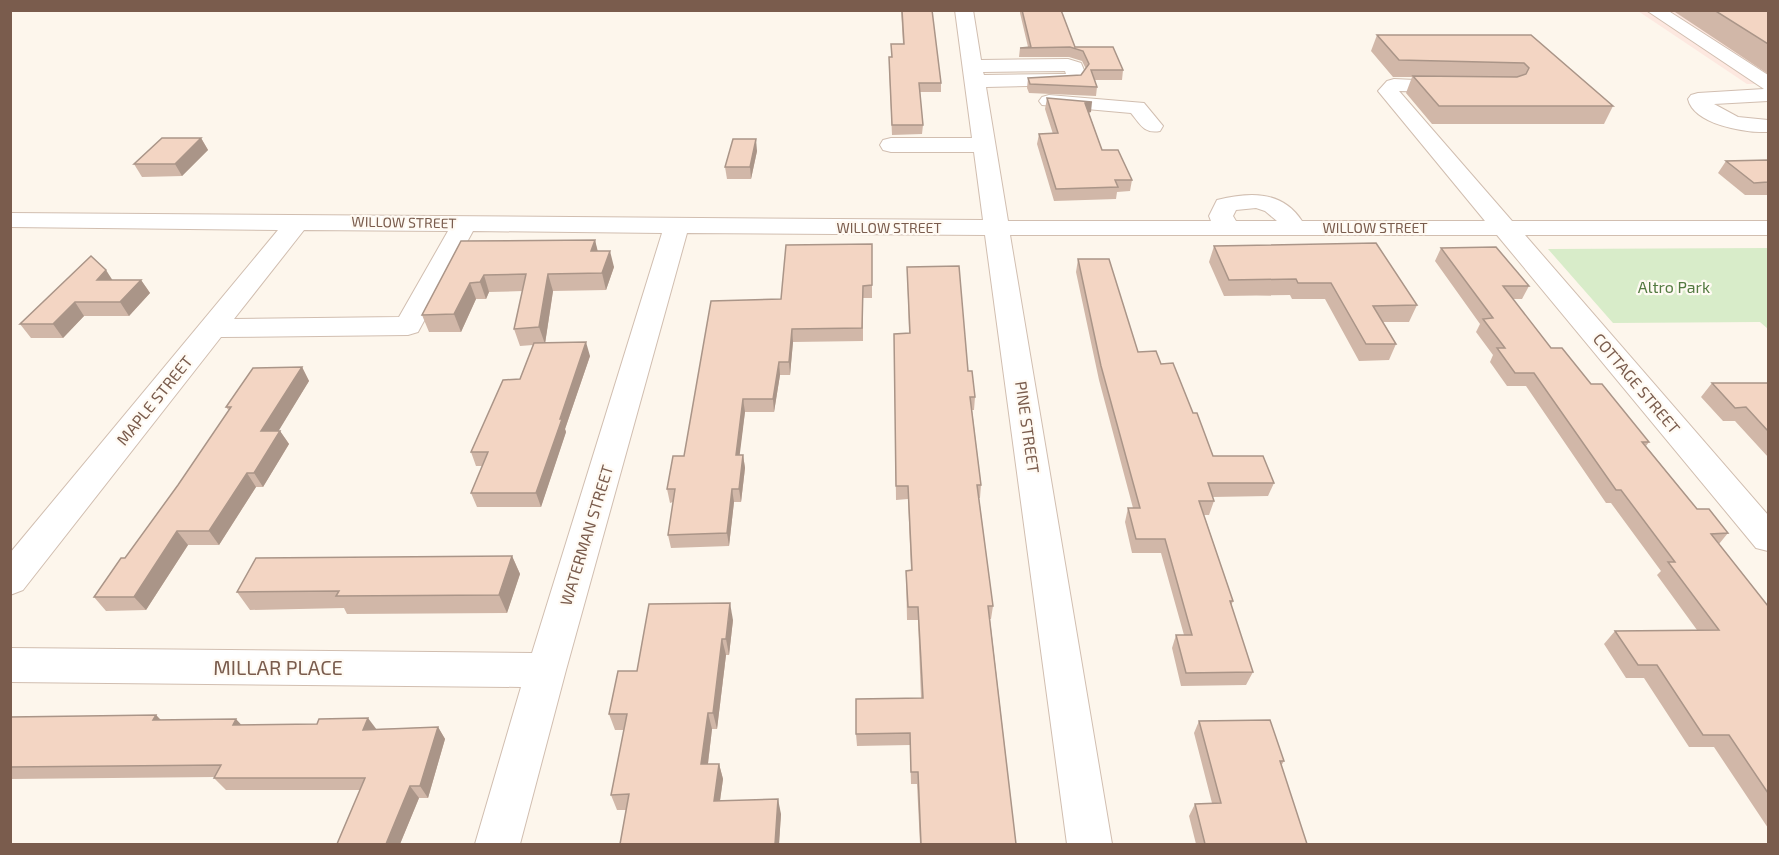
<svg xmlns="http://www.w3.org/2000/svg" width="1779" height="855" font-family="'Exo 2',sans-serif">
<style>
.commercial{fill:#fde8e0}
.green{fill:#d8ecc9}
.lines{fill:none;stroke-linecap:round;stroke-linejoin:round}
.minor-casing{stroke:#d1beb0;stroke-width:2}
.minor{fill:#fff;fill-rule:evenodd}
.wall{fill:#d1b7a8}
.shaded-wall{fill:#aa9588}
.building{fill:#f3d5c3;stroke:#aa9588;stroke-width:1.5}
.labels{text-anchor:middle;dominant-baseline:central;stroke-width:4.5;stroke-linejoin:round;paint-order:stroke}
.far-street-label{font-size:14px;fill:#7a5c4d;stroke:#fffaf3}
.park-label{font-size:16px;fill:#537a41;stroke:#fffaf3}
.street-label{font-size:16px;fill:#7a5c4d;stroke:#fffaf3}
.near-street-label{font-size:20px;fill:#7a5c4d;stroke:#fffaf3}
</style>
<rect width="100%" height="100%" fill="#fdf6ec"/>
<polygon class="commercial" points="1638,11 1768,11 1768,84 1747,84"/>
<polygon class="green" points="1768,248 1768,329 1760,322 1613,323 1548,249"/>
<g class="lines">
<g class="minor-casing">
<g id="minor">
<path d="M955,10H973L981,60L1068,59L1081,63L1086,75L1079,83L1072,85L986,87L1008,221H1211L1209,216L1217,200C1249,192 1282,190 1302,221H1485L1378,91L1387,81L1394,79L1458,82L1461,86L1458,90L1451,92L1399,91L1512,221H1768V235H1525L1768,515V551L1756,548L1497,235H1010L1112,844H1067L985,235L687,233L566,670L520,844H475L521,687L10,682V648L532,653L662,233L473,231L418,332L408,335L221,337L23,590L10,595V553L278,230L10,227V213L983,220L974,152H891L883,150L880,145L883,140L891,138H972ZM1065,71L1066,74H1060L984,75L983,72ZM1256,208L1265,211L1277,221H1236L1233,216L1236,210ZM304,230L448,231L399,317L234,319Z"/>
<path d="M1646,10H1667L1768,75V101L1714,104L1738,117L1768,120V132C1746,133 1694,125 1688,99L1691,95L1698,93L1764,89Z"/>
<path d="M1049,95L1144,103L1163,126L1160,131C1144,134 1140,124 1131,113L1042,105L1039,101L1042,97Z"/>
</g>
</g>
<use href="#minor" class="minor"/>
</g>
<g class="wall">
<polygon points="901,10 932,10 941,83 941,92 920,92 923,125 922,134 892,135 889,66 891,57 903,44"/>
<polygon points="1020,10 1061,10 1075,47 1123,70 1122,80 1095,80 1097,87 1096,96 1029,93 1027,88 1028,78 1081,75 1086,69 1082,61 1069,57 1019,57 1020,48 1028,47 1020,13"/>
<polygon points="1672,10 1768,10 1768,74"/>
<polygon points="1377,35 1531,35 1613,106 1604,124 1432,124 1406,93 1412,77 1393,77 1371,51"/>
<polygon points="1047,98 1091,112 1089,113 1102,150 1132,180 1130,191 1117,192 1116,199 1054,201 1037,144 1039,134 1053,134 1045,109"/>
<polygon points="201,138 208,150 182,176 142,177 134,164"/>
<polygon points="757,151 751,179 727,179 725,167"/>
<polygon points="1768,160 1768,195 1745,195 1718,173 1726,161"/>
<polygon points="595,240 597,251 614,267 606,290 553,291 545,343 590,356 565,429 566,432 541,507 477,507 471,493 483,466 476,466 471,452 520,379 533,345 520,346 514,329 523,291 489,292 486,299 476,299 461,332 429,332 422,315 461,241"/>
<polygon points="872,244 872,298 863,298 863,341 793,342 790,375 780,375 774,412 745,412 739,455 743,455 745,468 741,502 734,502 729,546 671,548 668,535 673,502 670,503 667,489 684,456 781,299"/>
<polygon points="1214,246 1417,305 1409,322 1383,322 1396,344 1389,360 1359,361 1325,299 1292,299 1290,295 1224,296 1209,262"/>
<polygon points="1441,248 1529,286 1522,299 1513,299 1551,348 1591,384 1649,442 1646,446 1697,509 1728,533 1719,544 1768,606 1768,828 1714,747 1689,747 1644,678 1626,678 1604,644 1615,631 1697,630 1657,575 1661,571 1611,503 1606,503 1526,386 1507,386 1490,362 1493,355 1476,332 1480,324 1435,261"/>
<polygon points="1078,259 1138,352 1161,364 1193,413 1213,456 1274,483 1268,496 1212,497 1214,501 1209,515 1204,515 1233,601 1231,606 1253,672 1246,685 1181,686 1172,648 1176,635 1184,635 1161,553 1132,553 1125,522 1128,508 1133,508 1099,380 1076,272"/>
<polygon points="907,267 968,371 975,397 974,410 972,410 981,485 980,498 979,498 993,606 991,619 990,619 1016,844 920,844 917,784 911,784 910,745 857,746 856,734 921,698 918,620 907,620 906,571 911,570 908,499 896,500 894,334 909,333"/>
<polygon points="113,280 141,280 150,293 129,316 84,316 63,338 31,338 20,324"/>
<polygon points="302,367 309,381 278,431 280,431 289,444 263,487 256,487 219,545 188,545 146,610 106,611 94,597 125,558 178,485 229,411 226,407"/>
<polygon points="1712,383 1768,383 1768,457 1735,421 1723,421 1701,397"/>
<polygon points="512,556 520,574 507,613 347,614 344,608 250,610 237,592"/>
<polygon points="733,620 729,655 726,655 717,729 712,729 708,764 719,764 723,779 720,800 781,814 779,844 620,844 626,810 617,810 611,795 624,730 615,730 609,714 637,671"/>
<polygon points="156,715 161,720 241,725 376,729 438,727 445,739 428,798 419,798 400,844 337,844 360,790 226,790 214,778 215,777 10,779 10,717"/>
<polygon points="1199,721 1284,761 1281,766 1307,844 1196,844 1189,816 1195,804 1212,803 1194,733"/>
</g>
<g class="shaded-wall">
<polygon points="1092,102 1091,112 1083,113 1085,103"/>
<polygon points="201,138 208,150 182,176 175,164"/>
<polygon points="756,139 757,151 751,179 750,167"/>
<polygon points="595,240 599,256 591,251"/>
<polygon points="610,251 614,267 606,290 602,273"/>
<polygon points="106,270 115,284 97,280"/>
<polygon points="548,274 553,291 545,344 539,327"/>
<polygon points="484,275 489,292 486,299 480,282"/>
<polygon points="141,280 150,293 129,316 120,302"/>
<polygon points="470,283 476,299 461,332 454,314"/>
<polygon points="75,302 84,316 63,338 53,324"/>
<polygon points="792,329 793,342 790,375 789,362"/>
<polygon points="586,342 590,356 565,429 566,432 541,507 536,493 560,419"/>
<polygon points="779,362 780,375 774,412 773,399"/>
<polygon points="302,367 309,381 270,445 261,431"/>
<polygon points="743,399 745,412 738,469 736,455"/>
<polygon points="280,431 289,444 263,487 254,473"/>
<polygon points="743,455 745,468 741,502 739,489"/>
<polygon points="247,473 256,487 219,545 209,531"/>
<polygon points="732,489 734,502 729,546 727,533"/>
<polygon points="177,531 188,545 146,610 134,597"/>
<polygon points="512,556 520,574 507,613 499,595"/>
<polygon points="730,603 733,620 729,655 726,639"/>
<polygon points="722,639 726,655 717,729 713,713"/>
<polygon points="708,713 712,729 706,779 701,764"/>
<polygon points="156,715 168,728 153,720"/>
<polygon points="368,718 377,730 363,730"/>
<polygon points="236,719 247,731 233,725"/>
<polygon points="438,727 445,739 428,798 420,786"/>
<polygon points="719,764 723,779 718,815 714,801"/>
<polygon points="410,786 419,798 400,844 386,844"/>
<polygon points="778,799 781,814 779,844 775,844"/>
</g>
<g class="building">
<polygon points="902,10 932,10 941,83 919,83 923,125 892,125 889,57 892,57 891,44 904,44"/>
<polygon points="1022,10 1061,10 1075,47 1113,47 1123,70 1091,70 1097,87 1030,84 1028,78 1081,75 1089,64 1083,51 1070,47 1020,48 1031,47"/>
<polygon points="1714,10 1768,10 1768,44"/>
<polygon points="1377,35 1531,35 1613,106 1439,106 1413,76 1517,77 1526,74 1529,68 1524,63 1399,60"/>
<polygon points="1047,98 1092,102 1085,103 1102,150 1118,150 1132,180 1115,180 1118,187 1056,189 1039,134 1058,133"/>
<polygon points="162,138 201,138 175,164 134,164"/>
<polygon points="733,139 756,139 750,167 725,167"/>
<polygon points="1768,160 1768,182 1754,183 1726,161"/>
<polygon points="595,240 591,251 610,251 602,273 548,274 539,327 514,329 526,274 484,275 480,282 470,283 454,314 422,315 461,241"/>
<polygon points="1376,243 1417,305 1373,306 1396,344 1366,344 1331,283 1298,283 1296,279 1229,280 1214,246"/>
<polygon points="872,244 872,285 863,286 862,328 792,329 789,362 779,362 773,399 743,399 736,455 743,455 739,489 732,489 727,533 668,535 675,489 667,489 673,456 684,456 711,301 781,299 786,245"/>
<polygon points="1496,247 1529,286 1503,286 1551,348 1562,348 1591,384 1602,384 1649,442 1642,442 1697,509 1709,509 1728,533 1711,534 1768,606 1768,793 1729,735 1703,735 1657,665 1638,665 1615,631 1719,630 1668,562 1675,562 1621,490 1616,490 1534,373 1515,373 1497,348 1505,348 1483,319 1493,318 1441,248"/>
<polygon points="91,256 106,270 97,280 141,280 120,302 75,302 53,324 20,324"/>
<polygon points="1078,259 1109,259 1138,352 1156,351 1161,364 1173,363 1193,413 1197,413 1213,456 1263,456 1274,483 1208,483 1214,501 1199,501 1233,601 1230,601 1253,672 1186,673 1176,635 1192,635 1165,539 1136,539 1128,508 1140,508 1101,366"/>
<polygon points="959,266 968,371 972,371 975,397 970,397 981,485 977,485 993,606 988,606 1016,844 921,844 918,772 911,772 910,733 856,734 856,699 923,698 918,607 908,607 906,571 912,570 908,486 896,486 894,334 910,333 907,267"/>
<polygon points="586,342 560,419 562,419 536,493 471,493 488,452 471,452 503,380 520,379 534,343"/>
<polygon points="302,367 261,431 280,431 254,473 247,473 209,531 177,531 134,597 94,597 121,558 125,558 178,485 231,407 226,407 253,368"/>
<polygon points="1712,383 1768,383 1768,431 1746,407 1735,408"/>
<polygon points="512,556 499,595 336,596 339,591 237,592 256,558"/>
<polygon points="730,603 726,639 722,639 713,713 708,713 701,764 719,764 714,801 778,799 775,844 620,844 629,794 611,795 627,714 609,714 618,671 637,671 649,604"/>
<polygon points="156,715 153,720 236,719 233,725 317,724 319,719 368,718 363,730 438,727 420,786 410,786 386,844 337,844 365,778 214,778 221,765 10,767 10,717"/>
<polygon points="1270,720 1284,761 1280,761 1307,844 1205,844 1195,804 1221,803 1199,721"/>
</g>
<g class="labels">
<g class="far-street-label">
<text transform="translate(404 222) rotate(1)">WILLOW STREET</text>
<text x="889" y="227">WILLOW STREET</text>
<text x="1375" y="227">WILLOW STREET</text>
</g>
<g class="park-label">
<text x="1674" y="286">Altro Park</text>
</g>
<g class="street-label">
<text transform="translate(1637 383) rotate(50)">COTTAGE STREET</text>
<text transform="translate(154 400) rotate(-51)">MAPLE STREET</text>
<text transform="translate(1028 427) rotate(82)">PINE STREET</text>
<text transform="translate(586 535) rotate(-73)">WATERMAN STREET</text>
</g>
<g class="near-street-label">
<text x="278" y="667">MILLAR PLACE</text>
</g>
</g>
<rect width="1779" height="855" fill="none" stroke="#7a5c4d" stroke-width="24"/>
</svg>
